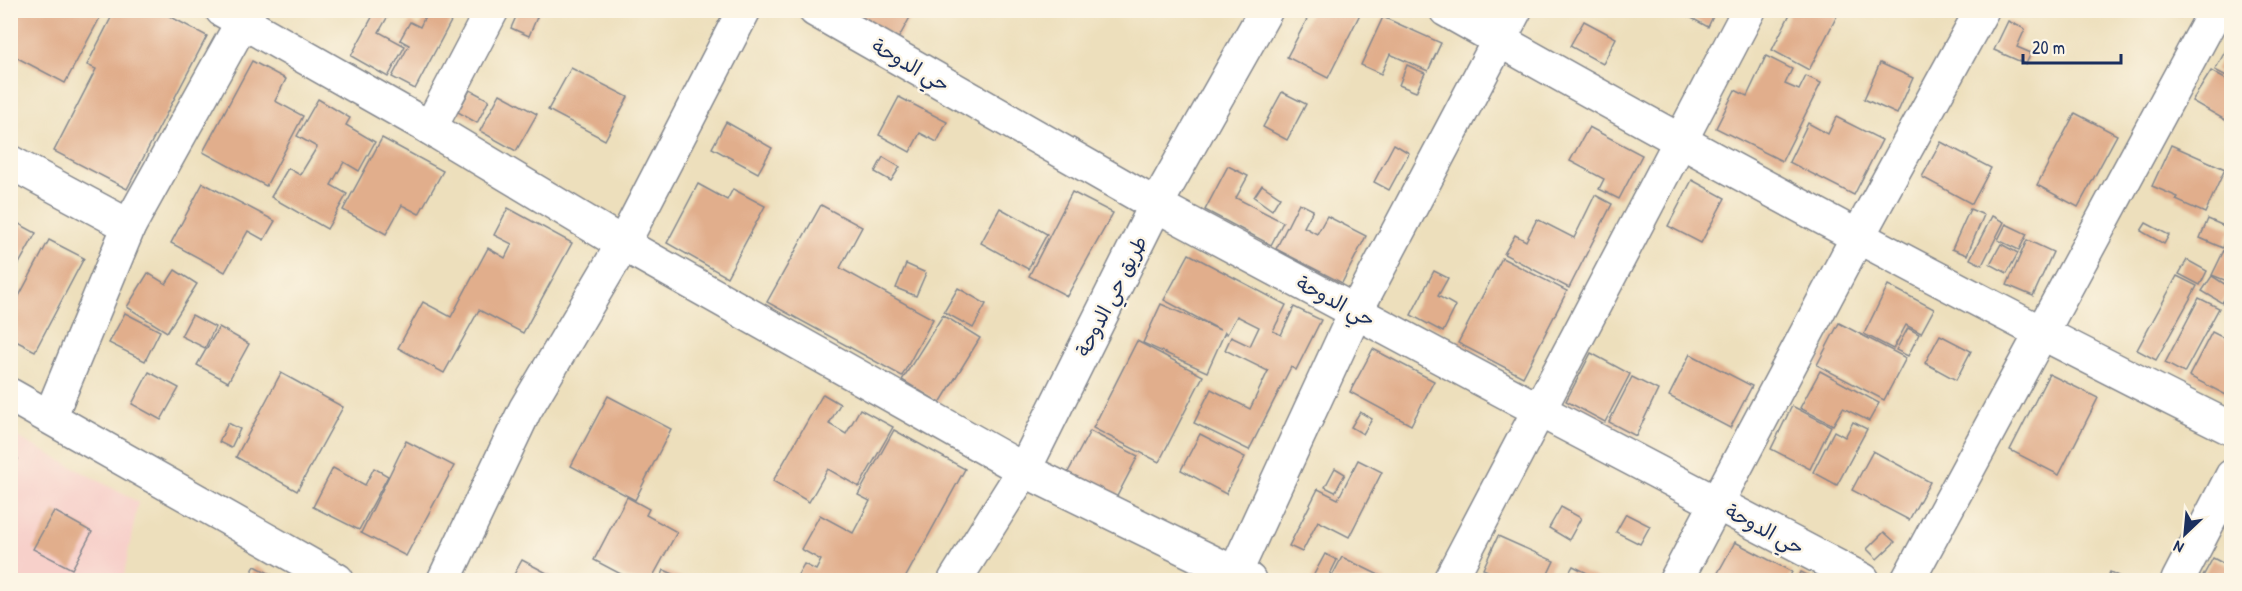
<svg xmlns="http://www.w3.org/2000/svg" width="2242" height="591" font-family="'Patrick Hand','Playpen Sans Arabic',sans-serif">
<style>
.built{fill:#f7d0ca}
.building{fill:#e1ae8c}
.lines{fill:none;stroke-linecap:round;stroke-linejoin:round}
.minor-casing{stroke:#84878d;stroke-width:36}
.minor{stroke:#fff;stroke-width:33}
.labels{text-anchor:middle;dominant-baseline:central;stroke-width:5;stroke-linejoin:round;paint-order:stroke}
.street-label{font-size:20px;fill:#1b2f5e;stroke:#fcf5e5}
</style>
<rect width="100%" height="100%" fill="#fcf5e5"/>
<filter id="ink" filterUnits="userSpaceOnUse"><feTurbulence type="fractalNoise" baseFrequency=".0167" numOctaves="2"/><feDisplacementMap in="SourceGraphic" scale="12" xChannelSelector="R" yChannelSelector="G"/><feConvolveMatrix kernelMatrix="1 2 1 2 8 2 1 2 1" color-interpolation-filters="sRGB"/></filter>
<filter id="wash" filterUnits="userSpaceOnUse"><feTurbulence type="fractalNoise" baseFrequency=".008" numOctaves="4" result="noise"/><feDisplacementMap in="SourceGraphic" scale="24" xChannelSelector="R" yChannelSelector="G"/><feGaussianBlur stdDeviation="1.35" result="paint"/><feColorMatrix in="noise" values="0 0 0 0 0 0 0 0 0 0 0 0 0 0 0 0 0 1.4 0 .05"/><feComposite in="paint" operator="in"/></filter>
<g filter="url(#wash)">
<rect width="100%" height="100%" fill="#eddfbc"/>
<polygon class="built" points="10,433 138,502 123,580 11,580"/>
<g id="blocks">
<g class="building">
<polygon points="19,10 104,10 65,83 10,54 10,26"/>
<polygon points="115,10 158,10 207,36 127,189 54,151 96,69 87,65"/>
<polygon points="376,10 388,16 379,32 405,46 388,77 351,56"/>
<polygon points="428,10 457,10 415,89 392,77 409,45 400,40 410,22 420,27"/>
<polygon points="519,10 540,10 529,36 511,28"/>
<polygon points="859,10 914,10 898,39 856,16"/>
<polygon points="1312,10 1362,10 1328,78 1287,57"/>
<polygon points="1677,10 1716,10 1708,27"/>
<polygon points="1792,10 1840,10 1809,70 1772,50"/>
<polygon points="2169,10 2183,10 2180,16"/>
<polygon points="1383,17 1441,43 1428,71 1390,54 1381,74 1361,65"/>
<polygon points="1584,21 1616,38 1603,64 1570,46"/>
<polygon points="2008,21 2025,29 2017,47 2031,53 2026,64 1994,50"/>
<polygon points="2232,39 2232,79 2215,70"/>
<polygon points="1766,56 1792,69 1785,84 1799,90 1806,76 1821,83 1782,161 1716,128 1735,90 1747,96"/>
<polygon points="252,61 286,79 275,101 303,116 266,186 203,152"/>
<polygon points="1880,63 1913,78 1897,114 1864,99"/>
<polygon points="1407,65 1425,73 1416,92 1399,85"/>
<polygon points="571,68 628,97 605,140 548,110"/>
<polygon points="2211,71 2232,83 2232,124 2192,101"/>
<polygon points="470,90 489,100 477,123 458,112"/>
<polygon points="1282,92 1306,104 1287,140 1263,127"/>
<polygon points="500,94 537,114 516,151 480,131"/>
<polygon points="899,97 947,122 937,142 920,133 910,152 879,135"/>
<polygon points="318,99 350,118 346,125 375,142 359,171 344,162 331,185 347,194 327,229 271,197 288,168 300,175 317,147 297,136"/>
<polygon points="2075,113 2117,135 2078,207 2037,185"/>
<polygon points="1836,117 1882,140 1854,195 1789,162 1808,123 1828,134"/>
<polygon points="726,122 772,148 758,173 712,148"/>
<polygon points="1589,127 1642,155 1619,199 1599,189 1604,179 1570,161"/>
<polygon points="382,138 443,171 419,214 402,205 386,234 343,210"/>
<polygon points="1941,142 1991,168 1972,204 1922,177"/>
<polygon points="1394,144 1409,153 1389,190 1374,182"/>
<polygon points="2171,145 2225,169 2205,213 2176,200 2178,197 2152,186"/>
<polygon points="883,157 900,167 891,181 875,172"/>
<polygon points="1228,166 1248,176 1236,198 1283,222 1271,245 1205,210"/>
<polygon points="1692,180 1725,198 1701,243 1668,226"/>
<polygon points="203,183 275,221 264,240 248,231 225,272 171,243"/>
<polygon points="698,184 727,200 733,189 765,206 727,277 667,243"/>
<polygon points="1262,185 1280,197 1272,210 1254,197"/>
<polygon points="1072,192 1113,213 1067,296 1029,276"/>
<polygon points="1595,195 1612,204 1569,288 1504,254 1515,235 1526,241 1537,219 1574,238"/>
<polygon points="1299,203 1313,210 1304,227 1317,234 1327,216 1366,236 1342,283 1276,249"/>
<polygon points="821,205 862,227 840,268 933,319 902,376 767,302"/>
<polygon points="508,208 572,243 523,333 479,310 444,373 398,348 423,302 451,317 488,248 505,258 512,244 494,235"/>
<polygon points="1000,208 1047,234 1028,269 981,243"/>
<polygon points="1970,209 1984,215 1967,255 1952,249"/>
<polygon points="1992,216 2004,222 1982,265 1970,259"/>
<polygon points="10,219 36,233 10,280"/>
<polygon points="2208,219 2231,229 2223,248 2200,238"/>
<polygon points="2146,223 2169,235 2164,244 2141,231"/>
<polygon points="2006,224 2027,234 2019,250 1998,240"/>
<polygon points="49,240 84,258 35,351 10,338 10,294 18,298"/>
<polygon points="2027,240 2053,252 2033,296 2007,285"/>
<polygon points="2229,240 2232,241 2232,283 2212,275"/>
<polygon points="2001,244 2018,253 2007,273 1990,264"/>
<polygon points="1189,254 1286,305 1273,331 1281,335 1294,307 1321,320 1296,370 1291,367 1249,450 1194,423 1211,389 1250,409 1268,371 1225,350 1231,337 1250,346 1259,327 1237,316 1227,334 1225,332 1207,372 1143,343 1161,304 1220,330 1164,300"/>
<polygon points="1502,258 1567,291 1523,377 1458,343"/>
<polygon points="2187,260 2207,271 2200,285 2179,274"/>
<polygon points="906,264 926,273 916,296 896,288"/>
<polygon points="175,270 197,284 167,332 127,307 148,273 166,284"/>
<polygon points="1434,271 1448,278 1438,296 1456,306 1443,332 1411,315"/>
<polygon points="2177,276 2197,286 2156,360 2137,350"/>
<polygon points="2212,276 2231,288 2222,303 2202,291"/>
<polygon points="1888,285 1934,309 1921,333 1906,325 1893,349 1864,334"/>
<polygon points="958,288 986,304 973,328 944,312"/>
<polygon points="2199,298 2219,308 2184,373 2165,363"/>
<polygon points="125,313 160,331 145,361 109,343"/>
<polygon points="192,315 215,327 205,348 181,336"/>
<polygon points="943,315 980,338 940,403 902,380"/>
<polygon points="1839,323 1906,358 1884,400 1817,365"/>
<polygon points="219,327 249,344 228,382 197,365"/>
<polygon points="1908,328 1919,334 1908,356 1896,350"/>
<polygon points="2212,332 2232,342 2232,398 2189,376"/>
<polygon points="1940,335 1971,351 1956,380 1925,363"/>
<polygon points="1137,341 1203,376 1159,462 1093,428"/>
<polygon points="1373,349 1434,381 1411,425 1350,392"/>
<polygon points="1591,353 1630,374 1605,422 1566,401"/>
<polygon points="1690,354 1752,386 1730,428 1669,396"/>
<polygon points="1820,371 1879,403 1869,421 1843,408 1833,425 1800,408"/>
<polygon points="149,372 179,388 161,420 132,404"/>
<polygon points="281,373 343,407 297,491 236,457"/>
<polygon points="2049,374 2098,398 2059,475 2010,450"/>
<polygon points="1632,377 1658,390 1636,436 1609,422"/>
<polygon points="823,394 840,404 829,424 846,434 860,409 893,427 859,487 828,469 809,502 773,481"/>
<polygon points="608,396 671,429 635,500 571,466"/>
<polygon points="1792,406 1831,426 1810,469 1771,449"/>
<polygon points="1360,412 1372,419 1363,434 1351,427"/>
<polygon points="1853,422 1867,429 1837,485 1813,472 1834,431 1845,437"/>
<polygon points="228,423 240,429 231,448 219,442"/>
<polygon points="894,430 965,469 904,580 795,580 804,564 816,570 821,560 801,549 820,515 853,533 870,501 858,495"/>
<polygon points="1090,431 1138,456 1114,502 1066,476"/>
<polygon points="1200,434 1245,457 1226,494 1181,470"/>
<polygon points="406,441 454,466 406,556 361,533"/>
<polygon points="1873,451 1930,482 1909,520 1852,490"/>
<polygon points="10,455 18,459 10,472"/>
<polygon points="1358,460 1382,472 1349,537 1318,521 1302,552 1289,546 1318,489 1338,499"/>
<polygon points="333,468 365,485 374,468 388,476 359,530 313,507"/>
<polygon points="1335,468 1345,474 1335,492 1325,487"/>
<polygon points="627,497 649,509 646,515 677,532 651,580 632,580 594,560"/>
<polygon points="1561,507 1581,518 1569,540 1549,528"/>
<polygon points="54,511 92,532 72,569 33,549"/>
<polygon points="1626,514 1650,526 1640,544 1616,532"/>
<polygon points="1884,532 1895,542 1877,559 1867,549"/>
<polygon points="1498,536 1554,561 1545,580 1509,580 1483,569"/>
<polygon points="1735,542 1792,572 1788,580 1714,580"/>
<polygon points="1325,554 1337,560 1327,580 1311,580"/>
<polygon points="1342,557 1389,580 1330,580"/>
<polygon points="2213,558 2232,568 2232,580 2201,580"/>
<polygon points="522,560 560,580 511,580"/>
<polygon points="255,566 282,580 247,580"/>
<polygon points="1573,566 1601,580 1565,580"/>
<polygon points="664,570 687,580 660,580"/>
<polygon points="1801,572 1817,580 1797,580"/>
<polygon points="2110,572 2126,580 2106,580"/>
</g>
</g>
</g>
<g filter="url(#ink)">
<use href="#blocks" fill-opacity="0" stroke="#84878d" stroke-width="1.5"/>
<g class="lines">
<g class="minor-casing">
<g id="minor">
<polyline points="222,10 430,128 623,244 1024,470 1249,580"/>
<polyline points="815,10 1156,205 1539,410 1863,580"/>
<path d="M1446,10C1705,157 1966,297 2232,429"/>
<polyline points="430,128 492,10"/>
<polyline points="10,162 129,226"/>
<polyline points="10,395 337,580"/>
<polyline points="50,417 129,226 249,10"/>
<polyline points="1235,573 1356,311 1515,10"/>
<polyline points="444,580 525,410 623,244 744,10"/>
<polyline points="955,580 1024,470 1156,205 1266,10"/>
<polyline points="1450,580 1749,10"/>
<polyline points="1676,580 1857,238 1982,10"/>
<polyline points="1908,580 2216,10"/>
<polyline points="2178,580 2232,476"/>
</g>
</g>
<use href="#minor" class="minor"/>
</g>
</g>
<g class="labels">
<g class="street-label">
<text transform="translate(911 65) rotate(30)">حي الدوحة</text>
<text transform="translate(1111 296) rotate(-63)">طريق حي الدوحة</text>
<text transform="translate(1336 301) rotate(28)">حي الدوحة</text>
<text transform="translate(1765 529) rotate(28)">حي الدوحة</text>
</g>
</g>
<rect width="2242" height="591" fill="none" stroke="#fcf5e5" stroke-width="36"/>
<g transform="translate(2185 534) rotate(206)" stroke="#fcf5e5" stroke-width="4.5" paint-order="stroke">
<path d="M0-4.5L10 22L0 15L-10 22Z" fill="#1b2f5e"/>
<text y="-9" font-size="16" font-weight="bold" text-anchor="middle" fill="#1b2f5e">N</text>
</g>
<path d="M2023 54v9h98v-9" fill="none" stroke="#1b2f5e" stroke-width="3"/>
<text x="2032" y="54" font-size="18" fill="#1b2f5e" stroke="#fcf5e5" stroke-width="4.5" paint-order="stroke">20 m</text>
</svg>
